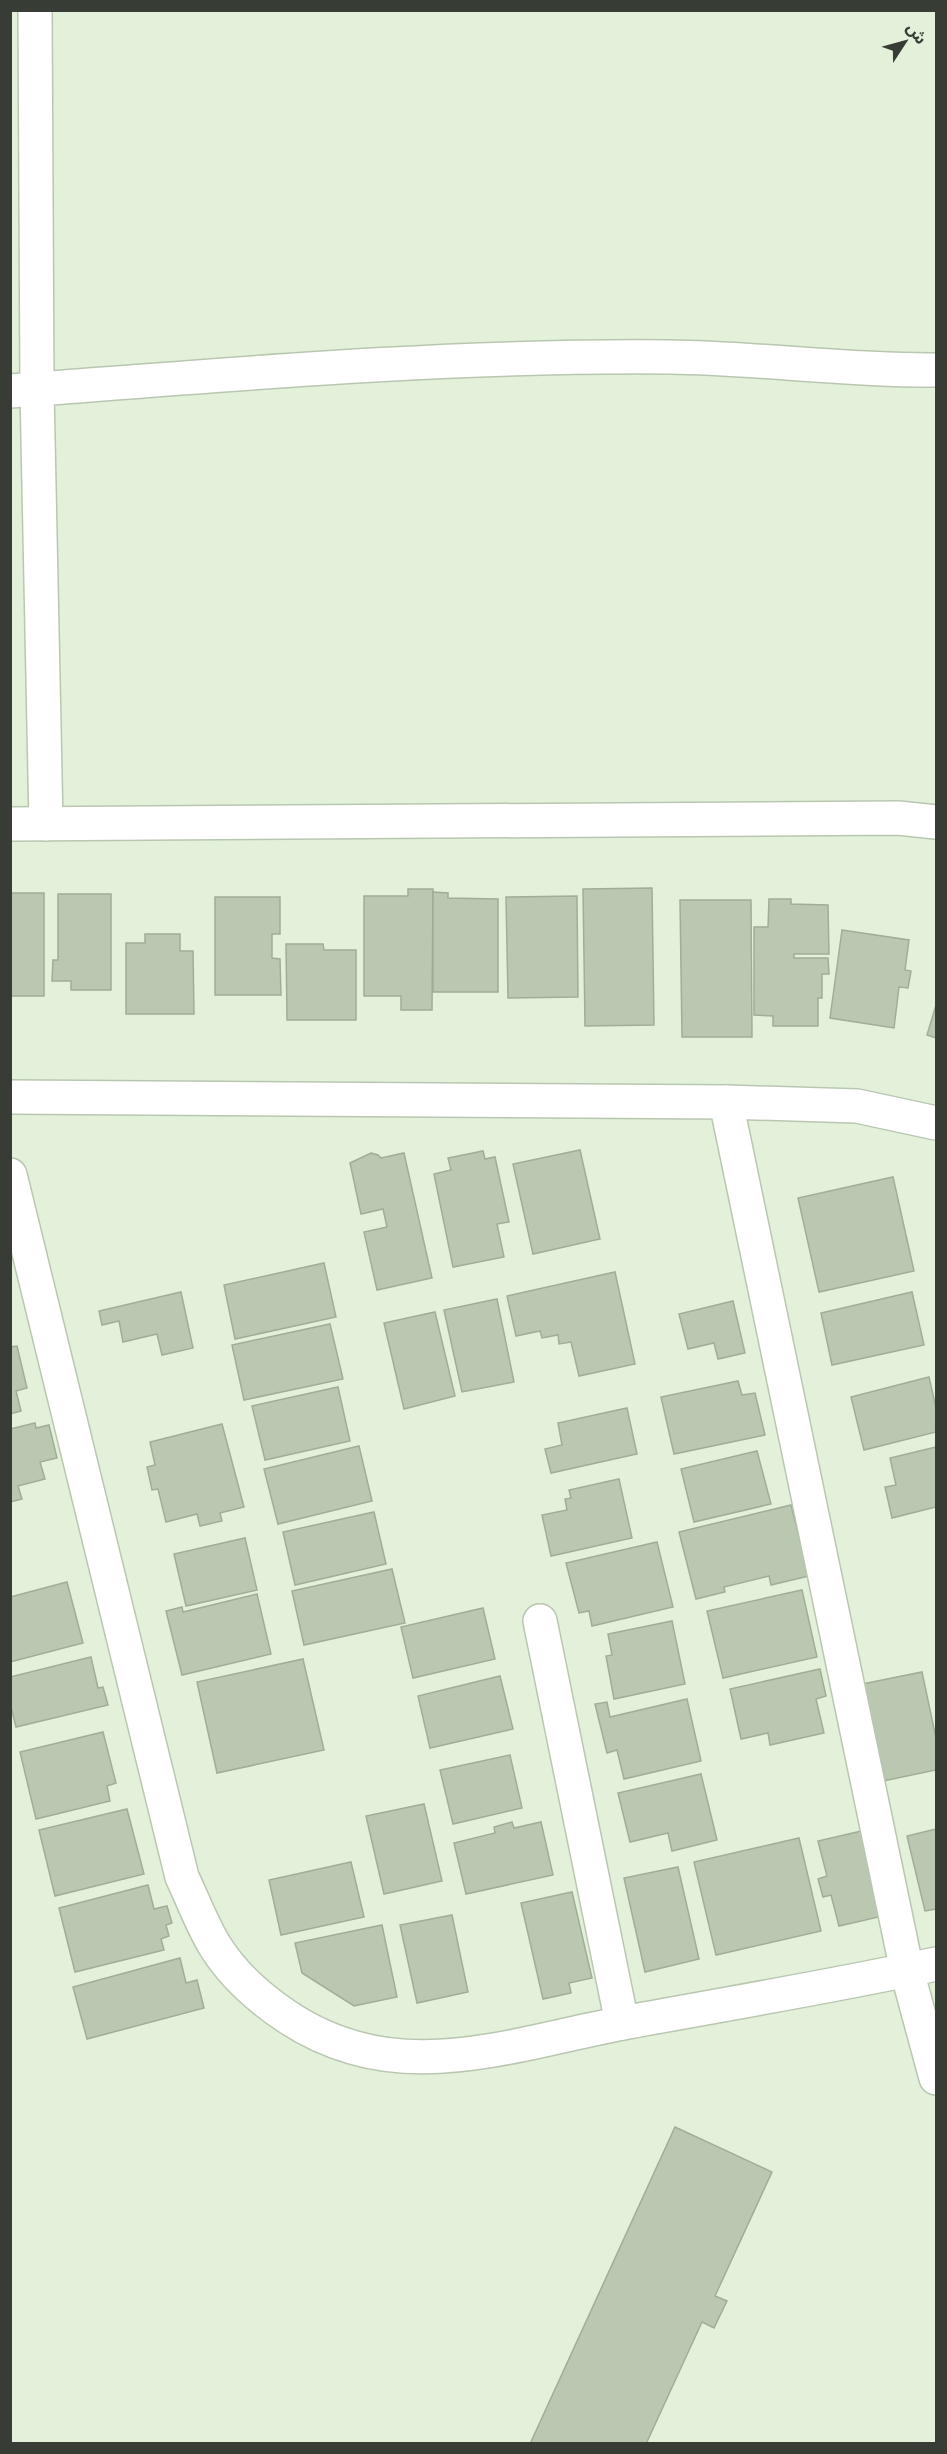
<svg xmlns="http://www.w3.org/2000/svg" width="947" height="2454" font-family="Roboto,'Noto Sans Arabic',sans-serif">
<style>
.building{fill:#bac8b2;stroke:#a0ad98;stroke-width:1.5}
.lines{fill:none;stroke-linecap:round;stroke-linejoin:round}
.minor-casing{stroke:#b9c7b1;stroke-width:36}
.minor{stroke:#fff;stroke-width:33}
</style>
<rect width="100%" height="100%" fill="#e3f1da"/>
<g class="building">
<polygon points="652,888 654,1025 585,1026 583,889"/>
<polygon points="408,889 433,889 432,1010 401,1010 401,996 364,996 364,896 408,896"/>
<polygon points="433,892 448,893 448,898 498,899 498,992 433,992"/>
<rect x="10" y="893" width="34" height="103"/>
<polygon points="58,894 111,894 111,990 71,990 71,981 52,981 53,960 58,960"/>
<polygon points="577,896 578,997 508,998 506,897"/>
<polygon points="215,897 280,897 280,934 272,934 272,958 280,959 281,995 215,995"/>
<polygon points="769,899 791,899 791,904 828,905 829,954 794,954 794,958 828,958 829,974 822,974 822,998 818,998 818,1026 773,1026 773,1016 754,1015 754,927 768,927"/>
<polygon points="680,900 751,900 752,1037 682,1037"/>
<polygon points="842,930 909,940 905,970 911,971 908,988 899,987 894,1028 830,1018"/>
<polygon points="145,934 180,934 180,951 193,951 194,1014 126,1014 126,943 145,943"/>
<polygon points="286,944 323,944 324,950 356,950 356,1020 287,1020"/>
<polygon points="936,1005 936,1038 927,1035"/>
<polygon points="580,1150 600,1239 533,1254 513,1164"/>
<polygon points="483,1151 485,1159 495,1157 509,1222 497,1224 504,1257 453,1267 434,1174 451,1170 448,1158"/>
<polygon points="371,1153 378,1155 381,1158 404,1153 432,1278 377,1290 364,1232 387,1227 383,1209 361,1214 350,1163"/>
<polygon points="893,1177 914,1271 819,1292 798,1198"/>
<polygon points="324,1263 336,1317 235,1339 224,1285"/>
<polygon points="615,1272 635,1364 579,1376 571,1342 559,1344 558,1335 542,1338 540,1331 516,1336 507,1296"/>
<polygon points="181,1292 193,1348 162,1355 157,1334 123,1342 119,1321 102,1325 99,1311"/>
<polygon points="912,1292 924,1345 832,1365 821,1313"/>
<polygon points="497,1299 514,1382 462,1392 444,1310"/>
<polygon points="733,1301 745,1353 718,1359 714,1343 688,1349 679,1314"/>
<polygon points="435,1312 455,1396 404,1409 384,1323"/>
<polygon points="330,1324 343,1379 244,1400 232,1345"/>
<polygon points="17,1346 27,1388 16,1391 21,1411 10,1414 10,1347"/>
<polygon points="929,1377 936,1408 936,1432 864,1450 851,1397"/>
<polygon points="738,1381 742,1395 755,1393 765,1435 674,1454 661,1397"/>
<polygon points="338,1387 350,1441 265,1460 252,1406"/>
<polygon points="627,1408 637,1454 551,1473 545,1449 562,1445 558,1423"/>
<polygon points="35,1423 36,1428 49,1425 57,1458 40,1462 45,1479 18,1486 22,1499 10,1502 10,1429"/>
<polygon points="222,1424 244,1507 220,1513 222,1521 200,1526 197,1514 166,1522 158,1489 152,1490 147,1467 155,1465 150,1442"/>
<polygon points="359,1446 372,1501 278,1524 264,1469"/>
<polygon points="936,1447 936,1507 892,1518 885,1487 896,1485 890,1458"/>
<polygon points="757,1451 771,1504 694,1522 681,1469"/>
<polygon points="619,1479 632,1538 551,1556 542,1515 567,1510 565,1499 571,1498 569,1490"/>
<polygon points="791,1505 809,1576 771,1585 769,1576 724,1587 725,1592 696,1599 679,1532"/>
<polygon points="374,1512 386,1564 295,1585 283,1532"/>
<polygon points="245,1538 257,1590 186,1606 174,1554"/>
<polygon points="657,1542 673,1607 592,1626 589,1611 579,1613 566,1563"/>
<polygon points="392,1569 405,1623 304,1645 292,1591"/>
<polygon points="67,1582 83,1643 10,1662 10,1597"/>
<polygon points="802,1590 817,1657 723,1678 707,1611"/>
<polygon points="257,1594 271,1654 182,1675 166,1611 182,1607 183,1612"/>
<polygon points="483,1608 495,1659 413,1678 401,1627"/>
<polygon points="672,1621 685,1684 614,1699 606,1656 612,1655 608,1634"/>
<polygon points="91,1657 98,1688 103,1687 108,1705 16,1727 10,1703 10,1677"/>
<polygon points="303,1659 324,1750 217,1773 197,1682"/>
<polygon points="820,1669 826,1696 816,1699 824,1733 770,1745 768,1733 741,1739 730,1689"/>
<polygon points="922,1672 936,1738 936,1770 883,1781 862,1684"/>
<polygon points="500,1676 513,1729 430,1748 418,1696"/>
<polygon points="687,1699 701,1761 624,1779 617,1750 607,1753 595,1704 607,1702 610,1717"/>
<polygon points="103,1732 116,1783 107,1786 110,1801 36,1819 20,1752"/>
<polygon points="510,1755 522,1808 453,1824 440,1770"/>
<polygon points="701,1774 717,1840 672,1851 668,1833 630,1842 618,1793"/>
<polygon points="424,1804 442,1881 384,1894 366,1816"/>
<polygon points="127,1809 144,1874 55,1896 39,1830"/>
<polygon points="512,1822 514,1828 541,1822 553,1875 466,1894 454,1843 495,1833 494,1827"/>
<polygon points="936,1829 936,1909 925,1911 907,1836"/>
<polygon points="866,1830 887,1915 839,1926 831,1895 823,1897 818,1879 827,1876 818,1841"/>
<polygon points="799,1838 821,1931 716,1955 694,1862"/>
<polygon points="351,1862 364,1917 281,1935 269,1880"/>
<polygon points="678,1867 699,1959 645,1972 624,1878"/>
<polygon points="148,1885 154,1909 167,1906 172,1923 166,1925 169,1936 161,1939 164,1950 75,1972 59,1908"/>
<polygon points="572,1892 592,1978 569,1983 571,1993 543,1999 521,1903"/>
<polygon points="452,1915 468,1992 417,2003 400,1925"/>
<polygon points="382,1925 397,1997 354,2006 302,1973 295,1943"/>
<polygon points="180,1958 186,1983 197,1980 204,2008 87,2039 73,1987"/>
<polygon points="675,2127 772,2172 715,2296 727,2301 714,2328 702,2322 646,2444 530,2444"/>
</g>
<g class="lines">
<g class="minor-casing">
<g id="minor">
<polyline points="10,391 37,389 35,10"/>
<polyline points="10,824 898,818 936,822"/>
<path d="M46,824L37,389C248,373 458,355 670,357C759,358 848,371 936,370"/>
<polyline points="10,1097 726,1102 857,1106 936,1123"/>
<polyline points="726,1102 907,1971 936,2078"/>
<path d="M10,1175L182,1877C193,1900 202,1925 215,1946C233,1975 258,1997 286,2016C397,2091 509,2044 628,2022C731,2003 834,1986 936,1964"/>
<polyline points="540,1621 622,2023"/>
</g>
</g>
<use href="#minor" class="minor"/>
</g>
<rect width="947" height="2454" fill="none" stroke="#373d34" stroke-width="24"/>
<g transform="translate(905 42) rotate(54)" stroke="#e3f1da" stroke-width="4.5" paint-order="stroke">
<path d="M0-4.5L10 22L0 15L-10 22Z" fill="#373d34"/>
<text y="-9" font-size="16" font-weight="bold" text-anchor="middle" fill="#373d34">ش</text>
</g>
</svg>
